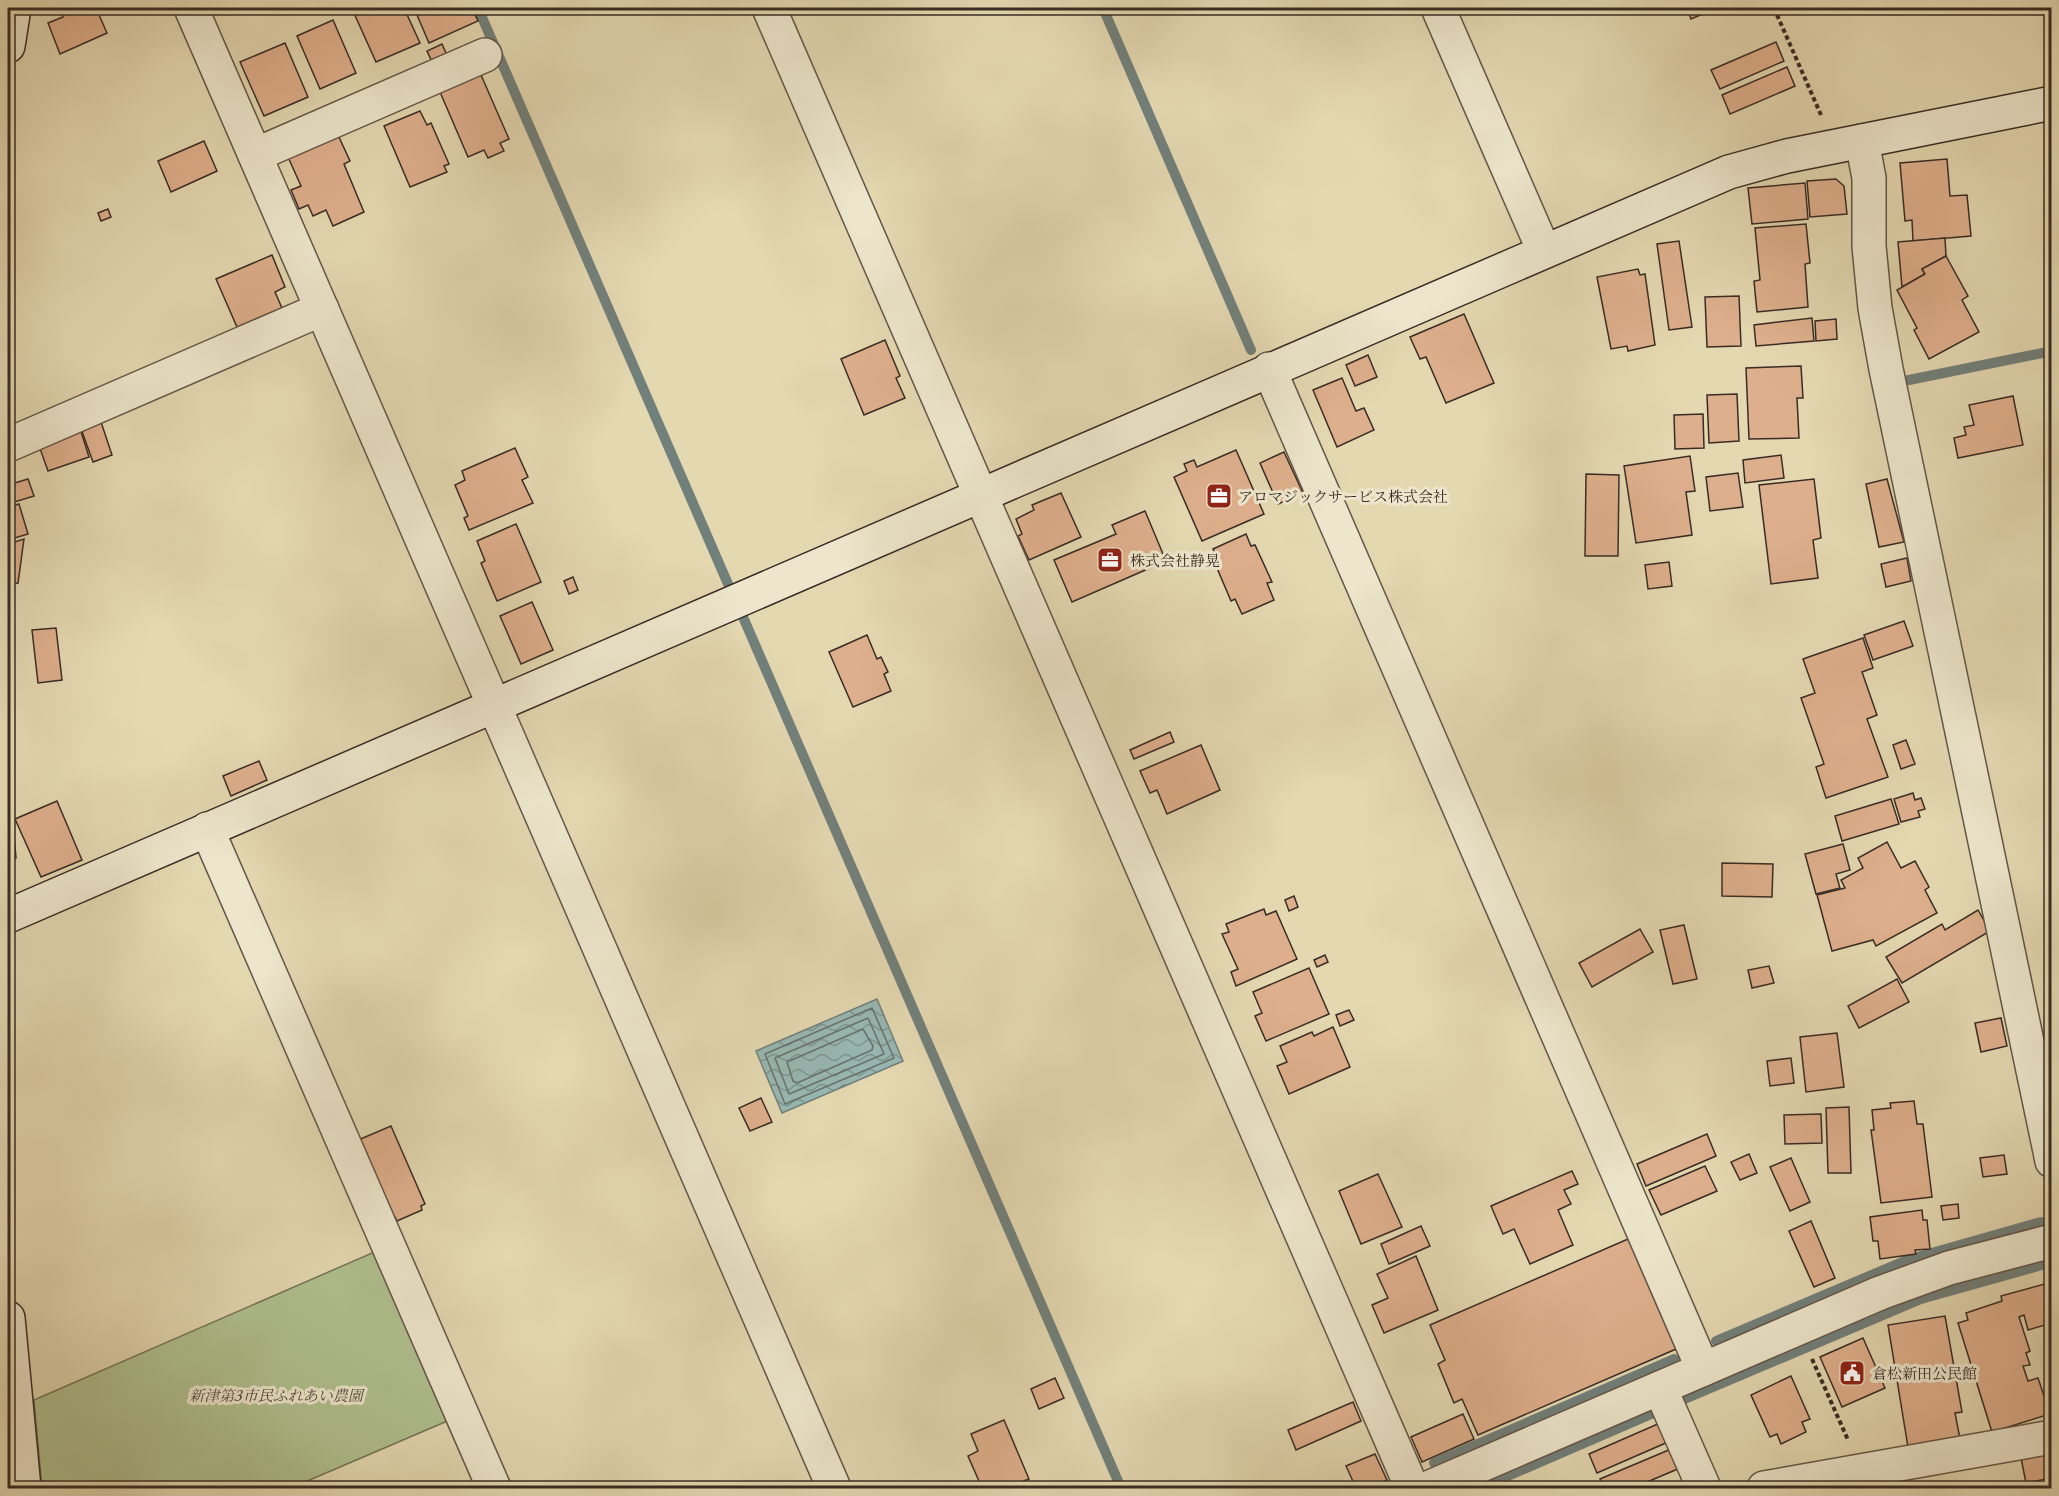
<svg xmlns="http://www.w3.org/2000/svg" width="2059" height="1496" font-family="'Libre Caslon Text','Noto Serif JP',serif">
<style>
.green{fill:#b0c08f;stroke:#74765a;stroke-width:1.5}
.water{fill:url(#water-waves);stroke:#72807b;stroke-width:1.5}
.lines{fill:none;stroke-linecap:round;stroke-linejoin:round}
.shore{stroke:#68726c;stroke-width:1.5}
.stream{stroke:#72807b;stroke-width:10}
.building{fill:#deaf8c;stroke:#392c25;stroke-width:1.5}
.street-casing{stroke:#645748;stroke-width:36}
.secondary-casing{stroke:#392c25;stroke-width:36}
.path{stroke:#392c25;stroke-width:4;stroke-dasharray:4.5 3;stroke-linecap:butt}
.street{stroke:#ede6cc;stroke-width:33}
.secondary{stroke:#ede6cc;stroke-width:33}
.labels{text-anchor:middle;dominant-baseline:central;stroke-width:6;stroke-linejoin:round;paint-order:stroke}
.poi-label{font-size:15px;fill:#392c25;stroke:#ede6cc;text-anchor:start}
.park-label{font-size:15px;font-style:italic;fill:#514a3a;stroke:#ede6cc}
</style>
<defs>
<pattern id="water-waves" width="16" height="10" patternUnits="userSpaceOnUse" patternTransform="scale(1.5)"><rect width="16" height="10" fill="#98b8b4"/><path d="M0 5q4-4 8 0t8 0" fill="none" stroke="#7d9692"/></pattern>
</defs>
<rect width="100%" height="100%" fill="#e4d8b1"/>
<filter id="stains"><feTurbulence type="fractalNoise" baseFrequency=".00333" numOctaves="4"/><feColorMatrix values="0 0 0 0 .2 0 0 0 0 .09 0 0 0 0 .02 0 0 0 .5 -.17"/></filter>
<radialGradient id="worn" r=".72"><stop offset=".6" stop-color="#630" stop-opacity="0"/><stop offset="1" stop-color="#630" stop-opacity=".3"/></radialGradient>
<polygon class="green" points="379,1250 452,1419 291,1488 42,1488 34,1400"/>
<polygon class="water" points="877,999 903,1061 782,1113 756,1051"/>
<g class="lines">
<g class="shore">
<polygon points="872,1008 894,1058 785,1104 765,1054"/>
<polygon points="868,1018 884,1054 789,1094 775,1058"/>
<polygon points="863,1029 873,1046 872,1050 797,1083 793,1081 787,1062"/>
</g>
<g class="stream">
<polyline points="478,8 728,584"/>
<polyline points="1103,8 1251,350"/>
<polyline points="1904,381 2052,351"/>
<polyline points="743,617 1121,1488"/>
<polyline points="1716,1341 1907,1260 2041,1222"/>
<polyline points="1680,1401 1921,1299 2042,1265"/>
<polyline points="1434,1463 1674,1359"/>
<polyline points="1375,1488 1382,1485"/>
<polyline points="1480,1488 1656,1412"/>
</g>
</g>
<g class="building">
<polygon points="59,8 96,8 107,33 60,54 48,23 63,17"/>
<polygon points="362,8 404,8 420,43 376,62 353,11"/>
<polygon points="414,8 472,8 478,21 429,43"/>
<polygon points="1687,8 1717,8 1691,19"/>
<polygon points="333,20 356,73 320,89 297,36"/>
<polygon points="1776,42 1784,61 1720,89 1711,70"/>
<polygon points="285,43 308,97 264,116 240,62"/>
<polygon points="442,44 450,62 435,68 427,51"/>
<polygon points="1787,67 1795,86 1730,114 1722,95"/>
<polygon points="481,75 509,139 500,143 504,151 488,158 484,150 468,157 440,92"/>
<polygon points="420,111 427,125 431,123 449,164 444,166 447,172 410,187 384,126"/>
<polygon points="338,135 350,161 344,164 364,212 333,226 326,210 313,216 308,205 299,209 291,190 301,186 288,157"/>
<polygon points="204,141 217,171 171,192 158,161"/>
<polygon points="1947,159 1950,196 1967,195 1971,236 1913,241 1912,220 1905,221 1900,163"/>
<polygon points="1836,179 1844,186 1847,214 1810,217 1807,181"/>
<polygon points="1805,183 1808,219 1752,224 1748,188"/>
<polygon points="108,209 111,217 101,221 98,213"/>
<polygon points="1806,224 1810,263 1805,264 1808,307 1757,312 1754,281 1760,280 1755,228"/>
<polygon points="1945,238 1946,256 1922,269 1925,274 1902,287 1898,242"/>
<polygon points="1679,241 1692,327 1669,330 1657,244"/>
<polygon points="272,255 285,287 275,292 282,308 237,327 216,279"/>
<polygon points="1946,256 1968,296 1962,300 1979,332 1929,359 1914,330 1917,328 1897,290 1925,274 1922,269"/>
<polygon points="1638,269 1640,275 1645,274 1655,345 1628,351 1627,346 1611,349 1597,277"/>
<polygon points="1739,296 1741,346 1707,347 1705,297"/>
<polygon points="1464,314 1494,383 1446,403 1426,357 1420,359 1410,337"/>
<polygon points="1812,318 1814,341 1756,346 1754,325"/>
<polygon points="1836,319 1837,339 1816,341 1815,321"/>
<polygon points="885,340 900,376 896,378 905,398 864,415 841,359"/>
<polygon points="1368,355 1377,377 1355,386 1346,365"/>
<polygon points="1801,366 1803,398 1797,398 1799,438 1749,439 1746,368"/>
<polygon points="1342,378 1356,411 1364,408 1374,430 1337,447 1313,390"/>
<polygon points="1737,394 1739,441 1709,443 1707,395"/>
<polygon points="2013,396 2023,445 1958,458 1954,438 1966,435 1964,427 1974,425 1969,405"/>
<polygon points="1703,414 1704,448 1675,449 1674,415"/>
<polygon points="100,419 112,455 93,462 80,426"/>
<polygon points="79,425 89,457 48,471 37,440"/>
<polygon points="515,448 528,477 522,480 533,503 469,530 464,518 468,516 455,485 465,480 462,471"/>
<polygon points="1236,450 1264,514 1202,541 1174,477 1187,471 1184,464 1194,460 1197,467"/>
<polygon points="1284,452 1303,493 1278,504 1260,463"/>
<polygon points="1781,455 1784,478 1745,483 1743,460"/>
<polygon points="1690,456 1695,491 1686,492 1692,535 1636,543 1624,466"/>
<polygon points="1738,473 1743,507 1710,511 1706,477"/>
<polygon points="1586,474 1619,475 1618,556 1585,556"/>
<polygon points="28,479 34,496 11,503 8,485"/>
<polygon points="1814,479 1821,538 1813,540 1818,578 1771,584 1759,485"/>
<polygon points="1887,479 1904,542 1879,547 1866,484"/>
<polygon points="1061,493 1081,537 1029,560 1018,536 1022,534 1016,519 1034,510 1032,505"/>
<polygon points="19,504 28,534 8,540 8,507"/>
<polygon points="1145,511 1166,561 1072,602 1054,560 1116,534 1112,525"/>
<polygon points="516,524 541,582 497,601 481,563 485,561 477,541"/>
<polygon points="1246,534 1251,546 1255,545 1272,582 1267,583 1274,600 1242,614 1235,599 1231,601 1214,561 1217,559 1213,549"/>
<polygon points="24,539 18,583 8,585 8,544"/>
<polygon points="1907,558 1911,581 1886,587 1881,564"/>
<polygon points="1669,562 1672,586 1648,589 1645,565"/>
<polygon points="573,577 578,590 569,594 564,581"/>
<polygon points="532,602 553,650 521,664 500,616"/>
<polygon points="1904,621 1913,646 1873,660 1864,635"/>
<polygon points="56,628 62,680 38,683 32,630"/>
<polygon points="867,635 877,659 881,657 888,672 884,674 891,691 853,707 829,652"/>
<polygon points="1863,638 1873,668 1862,672 1877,715 1867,719 1888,777 1826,798 1816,767 1824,764 1801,698 1815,693 1803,659"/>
<polygon points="1170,732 1174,742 1134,759 1130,750"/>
<polygon points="1906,740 1915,764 1901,769 1893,745"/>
<polygon points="1201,745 1220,790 1167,814 1157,790 1150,793 1140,771"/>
<polygon points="259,761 267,780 231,796 223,776"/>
<polygon points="1913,793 1915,800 1921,798 1925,809 1918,811 1920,817 1901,822 1894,799"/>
<polygon points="1891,799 1899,824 1842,841 1835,816"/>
<polygon points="57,801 82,860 41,877 15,819"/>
<polygon points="8,812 12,812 16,858 8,859"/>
<polygon points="1887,842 1901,868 1915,861 1929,887 1925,890 1937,913 1876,946 1873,940 1832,951 1817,895 1845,888 1841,880 1863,868 1858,858"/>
<polygon points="1843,844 1850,870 1836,874 1840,888 1816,894 1805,854"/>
<polygon points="1722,863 1773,864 1772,897 1722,896"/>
<polygon points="1294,896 1298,907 1289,911 1285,900"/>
<polygon points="1264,909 1266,915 1276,911 1297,959 1236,986 1231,972 1238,969 1222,934 1229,932 1226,924"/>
<polygon points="1978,910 1990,931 1902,983 1886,957 1942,924 1945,930"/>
<polygon points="1684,925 1697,979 1673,984 1660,930"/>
<polygon points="1640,929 1653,952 1592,987 1579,963"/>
<polygon points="1325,955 1328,962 1317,967 1314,960"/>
<polygon points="1769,966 1774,983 1752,988 1748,970"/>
<polygon points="1309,968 1329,1014 1266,1041 1255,1016 1262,1013 1253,992"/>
<polygon points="1897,979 1909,1002 1859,1028 1848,1006"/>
<polygon points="1349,1010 1354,1020 1340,1026 1336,1015"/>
<polygon points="2001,1018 2007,1046 1981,1052 1975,1023"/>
<polygon points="1333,1027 1350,1067 1289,1094 1277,1066 1287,1062 1280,1046 1312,1032 1314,1036"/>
<polygon points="1837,1033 1844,1087 1806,1092 1800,1037"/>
<polygon points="1791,1058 1794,1083 1770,1086 1767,1061"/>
<polygon points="761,1098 772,1122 750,1131 739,1108"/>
<polygon points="1914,1101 1917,1124 1923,1124 1932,1197 1881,1203 1871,1130 1874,1130 1872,1110 1891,1108 1890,1103"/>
<polygon points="1849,1107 1851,1173 1828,1173 1826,1108"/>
<polygon points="1821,1114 1822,1143 1785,1144 1784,1115"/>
<polygon points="391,1126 425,1204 421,1206 422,1210 397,1221 395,1217 390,1220 356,1141"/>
<polygon points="1707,1134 1716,1156 1646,1186 1637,1164"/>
<polygon points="1749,1154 1757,1173 1740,1180 1731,1162"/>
<polygon points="2004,1155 2007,1174 1983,1177 1980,1158"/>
<polygon points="1791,1158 1810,1202 1790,1211 1770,1167"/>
<polygon points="1705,1166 1717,1191 1661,1215 1649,1190"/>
<polygon points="1572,1171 1578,1184 1564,1190 1571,1204 1558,1210 1573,1245 1530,1264 1514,1229 1503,1234 1491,1206"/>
<polygon points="1378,1174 1402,1227 1361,1244 1339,1191"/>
<polygon points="1958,1204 1959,1218 1943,1220 1941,1206"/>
<polygon points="1922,1210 1923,1220 1927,1220 1930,1249 1915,1250 1916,1254 1880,1259 1878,1241 1873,1241 1870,1217"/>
<polygon points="1811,1221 1835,1278 1814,1287 1789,1231"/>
<polygon points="1421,1226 1430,1246 1389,1264 1381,1244"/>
<polygon points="1628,1239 1676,1349 1478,1435 1462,1399 1454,1403 1438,1364 1445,1360 1430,1325"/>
<polygon points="1416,1256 1438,1310 1384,1333 1372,1305 1388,1298 1377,1274"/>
<polygon points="2052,1282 2052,1323 2028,1330 2024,1315 2019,1317 2030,1351 2026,1353 2030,1365 2023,1366 2028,1381 2038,1378 2050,1414 1992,1432 1958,1323 1968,1320 1966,1313 2002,1301 2001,1296"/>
<polygon points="1945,1316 1962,1412 1955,1413 1960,1439 1908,1447 1888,1325"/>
<polygon points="1863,1338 1885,1388 1842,1407 1820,1357"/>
<polygon points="1791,1376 1810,1419 1802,1422 1806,1432 1781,1444 1777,1434 1770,1437 1751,1395"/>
<polygon points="1055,1378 1064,1398 1039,1409 1031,1389"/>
<polygon points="1353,1402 1361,1421 1296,1450 1288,1430"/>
<polygon points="1463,1414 1474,1439 1422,1462 1411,1437"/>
<polygon points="1004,1420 1029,1479 1005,1488 982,1488 968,1456 978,1451 971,1434"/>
<polygon points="1660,1423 1668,1442 1597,1473 1589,1454"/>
<polygon points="1671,1449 1680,1468 1633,1488 1604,1488 1600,1479"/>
<polygon points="2047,1453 2052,1478 2026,1483 2021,1458"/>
<polygon points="1375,1454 1387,1480 1367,1488 1356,1488 1346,1466"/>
<polygon points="1902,1476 1902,1488 1852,1488"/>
<polygon points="1912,1486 1960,1487 1960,1488 1912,1488"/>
</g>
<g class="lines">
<g class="street-casing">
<g id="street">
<polyline points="191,8 834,1488"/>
<polyline points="769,8 1412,1488"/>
<polyline points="1438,8 1544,251"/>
<polyline points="1862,141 1869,178 1869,246 1875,308 1886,369 2052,1161"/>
<polyline points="255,155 485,55"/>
<polyline points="1269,369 1703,1369"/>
<polyline points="8,445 322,309"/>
<polyline points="207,829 494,1488"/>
<polyline points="1660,1388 1704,1488"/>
<polyline points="1428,1488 1880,1293 1949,1268 2052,1241"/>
<polyline points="1764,1488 2052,1437"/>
</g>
</g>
<g class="secondary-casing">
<g id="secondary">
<polyline points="8,46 14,8"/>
<polyline points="8,916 1729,172 1787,156 2052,103"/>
<polyline points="8,1318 24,1488"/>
</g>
</g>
<g class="path">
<polyline points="1774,8 1821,115"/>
<polyline points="1812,1359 1848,1440"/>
</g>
<use href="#street" class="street"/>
<use href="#secondary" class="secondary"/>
</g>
<defs>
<g id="office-square" transform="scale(1.35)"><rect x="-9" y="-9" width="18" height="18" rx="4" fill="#8f2418" stroke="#ede6cc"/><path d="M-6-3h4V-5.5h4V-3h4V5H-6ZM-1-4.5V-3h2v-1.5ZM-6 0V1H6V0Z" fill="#fff"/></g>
<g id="civic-square" transform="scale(1.35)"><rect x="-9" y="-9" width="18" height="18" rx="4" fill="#8f2418" stroke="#ede6cc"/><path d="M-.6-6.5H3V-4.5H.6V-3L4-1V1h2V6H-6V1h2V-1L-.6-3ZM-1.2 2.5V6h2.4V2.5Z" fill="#fff"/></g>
</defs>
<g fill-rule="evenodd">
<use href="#office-square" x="1219" y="496"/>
<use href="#office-square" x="1110" y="560"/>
<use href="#civic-square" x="1852" y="1373"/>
</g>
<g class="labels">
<g class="poi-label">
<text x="1238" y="496">アロマジックサービス株式会社</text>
<text x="1130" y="560">株式会社静晃</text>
<text x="1872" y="1373">倉松新田公民館</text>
</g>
<g class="park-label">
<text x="276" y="1395">新津第3市民ふれあい農園</text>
</g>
</g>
<rect width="2059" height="1496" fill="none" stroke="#e4d8b1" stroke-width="30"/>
<rect x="9" y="9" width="2041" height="1478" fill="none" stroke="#392c25" stroke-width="3"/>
<rect x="15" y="15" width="2029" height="1466" fill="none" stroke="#392c25" stroke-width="1.5"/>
<rect width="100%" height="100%" filter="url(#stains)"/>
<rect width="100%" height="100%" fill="url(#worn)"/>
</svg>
